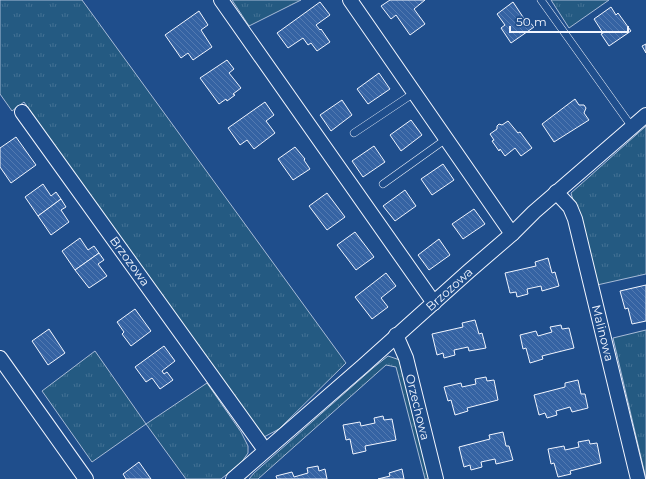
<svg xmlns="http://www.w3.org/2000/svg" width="646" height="479" font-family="Montserrat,sans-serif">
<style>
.grass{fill:url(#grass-tufts);stroke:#a8bbd7}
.building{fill:url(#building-back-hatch);stroke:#f2f6ff}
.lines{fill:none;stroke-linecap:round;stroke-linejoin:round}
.service-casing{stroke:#f2f6ff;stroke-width:8}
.minor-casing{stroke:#f2f6ff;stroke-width:16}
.service{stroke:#1f4e8c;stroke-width:7}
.minor{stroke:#1f4e8c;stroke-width:14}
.labels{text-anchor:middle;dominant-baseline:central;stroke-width:3;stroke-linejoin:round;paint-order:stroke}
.street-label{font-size:12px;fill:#f2f6ff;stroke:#1f4e8c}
</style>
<defs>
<pattern id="grass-tufts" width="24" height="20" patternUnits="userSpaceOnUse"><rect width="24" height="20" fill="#245a82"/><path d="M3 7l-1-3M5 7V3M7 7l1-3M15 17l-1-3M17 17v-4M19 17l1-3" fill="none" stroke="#447295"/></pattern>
<pattern id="building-back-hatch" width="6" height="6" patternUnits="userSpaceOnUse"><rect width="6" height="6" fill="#3563a3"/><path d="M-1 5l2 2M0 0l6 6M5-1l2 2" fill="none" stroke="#537ab1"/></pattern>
</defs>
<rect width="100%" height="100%" fill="#1f4e8c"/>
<g class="grass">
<polygon points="0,0 82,0 346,363 279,429 264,437 135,263 24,102 12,111 0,94"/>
<polygon points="232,0 301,0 249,26"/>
<polygon points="551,0 609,0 569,28"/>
<polygon points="646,126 646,274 597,285 571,193"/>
<polygon points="646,330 646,479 613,338"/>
<polygon points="95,351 146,424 207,383 241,432 248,446 248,453 241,463 221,479 186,479 146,424 92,462 42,391"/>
<polygon points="388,356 400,360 430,479 425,479 396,367 386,365 258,479 249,479 254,473 373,368"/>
</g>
<g class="building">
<polygon points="390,0 425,0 414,9 425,24 410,35 396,15 391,19 381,6"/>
<polygon points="320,2 330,15 316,25 320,30 321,29 330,42 317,51 311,43 308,45 303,38 288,48 277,33"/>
<polygon points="513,2 525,20 527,19 534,27 511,43 501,28 505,25 497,14"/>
<polygon points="611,7 616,15 618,13 631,31 609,46 601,34 603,33 594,19"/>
<polygon points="199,11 208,25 201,30 212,47 193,60 188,53 181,58 165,35"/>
<polygon points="646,44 646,53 642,46"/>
<polygon points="227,60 234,69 229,73 241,88 233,94 235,95 227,101 226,99 219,104 200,78"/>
<polygon points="379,73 390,89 368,104 357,89"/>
<polygon points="575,99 579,105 584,105 586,108 584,113 589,120 554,142 542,124"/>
<polygon points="342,100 352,115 331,131 320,115"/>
<polygon points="265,102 274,115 266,121 275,133 254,149 247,140 240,145 228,128"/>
<polygon points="411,120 422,135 401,151 390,135"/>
<polygon points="508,121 518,133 520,132 532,148 521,156 515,148 505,156 500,149 499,151 492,141 494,140 490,134 497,129 497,126 499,124 502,125"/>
<polygon points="16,137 36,165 11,183 0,167 0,148"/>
<polygon points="374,146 385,162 363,177 352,161"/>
<polygon points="295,147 305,159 304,160 310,169 293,180 278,159"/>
<polygon points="443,164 454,180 432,195 421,179"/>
<polygon points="43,184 51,196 56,192 61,199 38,216 25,197"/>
<polygon points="405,190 416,206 395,221 383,206"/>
<polygon points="327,193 345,217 327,230 309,206"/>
<polygon points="61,199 66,207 61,210 69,222 51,235 38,216"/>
<polygon points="474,209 485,224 463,239 452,224"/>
<polygon points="355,232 374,257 356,270 337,245"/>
<polygon points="80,238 88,250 94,246 99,253 75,270 62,251"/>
<polygon points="439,239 450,255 429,270 418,255"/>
<polygon points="99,253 104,260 98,264 107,276 89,288 75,270"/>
<polygon points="548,258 552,273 555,272 559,286 542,291 541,286 527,289 528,294 517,297 516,292 510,293 505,273 536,266 535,262"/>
<polygon points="386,273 396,286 381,298 388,307 372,319 355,297"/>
<polygon points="646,285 646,321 632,324 628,308 625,309 620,291"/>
<polygon points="135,309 151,331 131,346 122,334 124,332 117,322"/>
<polygon points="475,320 479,334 482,333 486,348 469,351 468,347 454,350 455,355 444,358 443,353 437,355 432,334 463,327 462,323"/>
<polygon points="561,325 562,329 569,328 574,348 542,356 543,359 530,363 526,348 523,349 520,335 536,331 538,336 552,332 550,327"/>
<polygon points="49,329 65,353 48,365 32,341"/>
<polygon points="164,346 175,361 162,371 164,374 167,372 173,380 160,389 152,378 146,382 135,367"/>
<polygon points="486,377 487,381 494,380 498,400 467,408 468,411 455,415 451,400 448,401 444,387 461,383 462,387 476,384 475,379"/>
<polygon points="578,380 581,394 585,394 588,408 572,412 570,407 556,411 557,415 547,418 545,413 539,415 534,395 565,387 565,383"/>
<polygon points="383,416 384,420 392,419 396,440 365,446 366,451 353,454 350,439 346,440 343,425 360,422 361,426 375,423 374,418"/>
<polygon points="503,432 506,446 509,446 513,460 496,464 495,459 481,462 482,467 471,470 470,465 464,467 459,447 490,439 489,435"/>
<polygon points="589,440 590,444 597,443 601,463 570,471 571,474 558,477 554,463 551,464 548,449 564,446 565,450 579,447 578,442"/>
<polygon points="139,462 151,479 126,479 123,474"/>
<polygon points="318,466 319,471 325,469 327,479 277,479 276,476 292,472 294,477 308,473 307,468"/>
<polygon points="402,469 404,479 378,479 390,476 389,473"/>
</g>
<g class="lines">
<g class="service-casing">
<g id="service">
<polyline points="541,0 632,127"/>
<polyline points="354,133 414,93"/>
<polyline points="383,184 446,139"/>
</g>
</g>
<g class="minor-casing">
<g id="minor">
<polyline points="221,0 434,303"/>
<polyline points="350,0 512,234"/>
<polyline points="22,112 265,450"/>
<polyline points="556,192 570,207 575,219 638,479"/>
<polyline points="396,335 406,358 436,479"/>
<polyline points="0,358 86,479"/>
<polyline points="233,479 363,366 469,271 512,234 534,212 646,115"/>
</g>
</g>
<use href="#service" class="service"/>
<use href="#minor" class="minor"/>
</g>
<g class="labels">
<g class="street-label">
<text transform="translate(130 261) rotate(54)">Brzozowa</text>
<text transform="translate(449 289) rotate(-42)">Brzozowa</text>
<text transform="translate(603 333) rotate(76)">Malinowa</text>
<text transform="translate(418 407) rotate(76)">Orzechowa</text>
</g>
</g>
<path d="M510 26v6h118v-6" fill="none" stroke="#f2f6ff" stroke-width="2"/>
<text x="516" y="26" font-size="12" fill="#f2f6ff" stroke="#1f4e8c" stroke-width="3" paint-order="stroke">50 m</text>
</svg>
